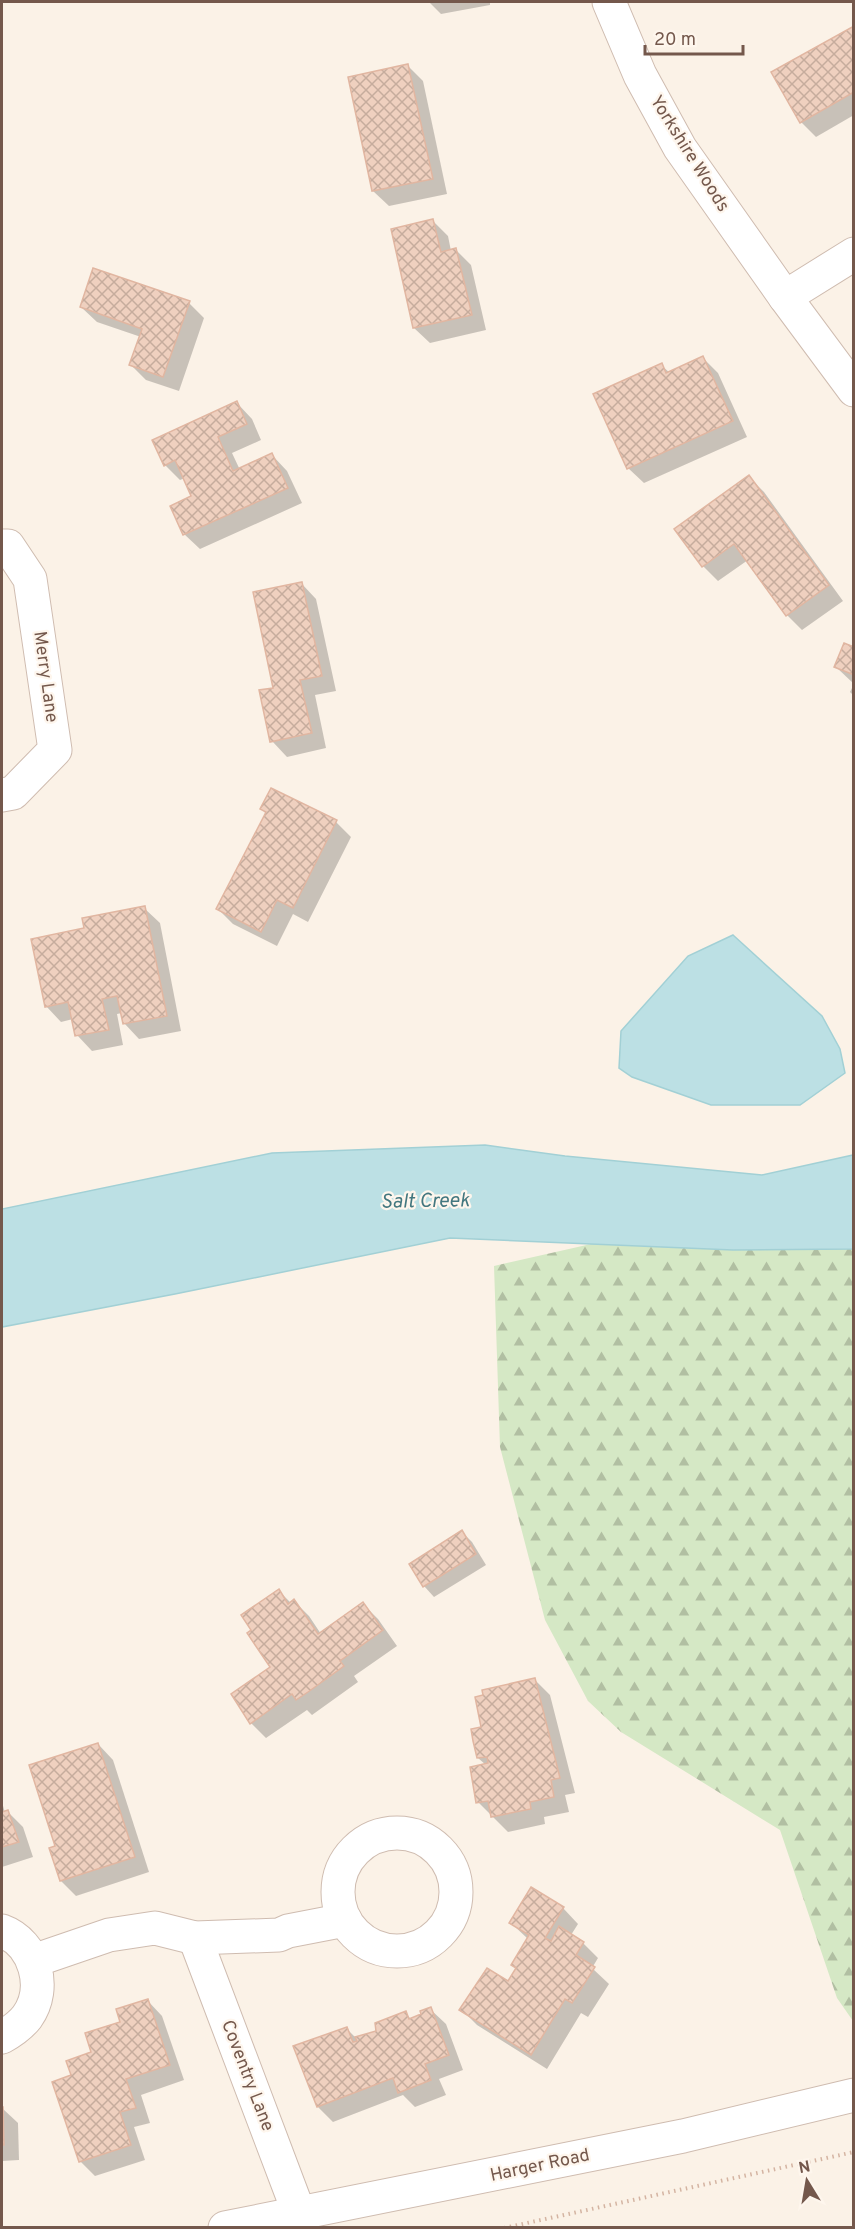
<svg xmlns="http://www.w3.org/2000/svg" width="855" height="2229" font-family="Overpass,sans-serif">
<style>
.forest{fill:url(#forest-firs)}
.water{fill:#bce0e4;stroke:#a2d0d5;stroke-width:1.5}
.shadow{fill:#0003}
.building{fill:url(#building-cross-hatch);stroke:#e1b6a1;stroke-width:1.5}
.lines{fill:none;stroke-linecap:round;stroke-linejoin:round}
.minor-casing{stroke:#cfbcb0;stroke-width:35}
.path{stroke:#d4b4a2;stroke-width:4;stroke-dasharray:1.5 4.5;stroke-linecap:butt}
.minor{stroke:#fff;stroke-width:33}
.labels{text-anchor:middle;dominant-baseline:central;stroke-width:4.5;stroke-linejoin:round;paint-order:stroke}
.street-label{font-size:18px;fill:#74584c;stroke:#fef6ed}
.water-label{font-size:20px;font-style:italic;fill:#43777f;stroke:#fef6ed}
</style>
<defs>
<pattern id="forest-firs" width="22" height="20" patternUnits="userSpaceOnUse" patternTransform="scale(1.5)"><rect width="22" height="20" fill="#d5e8c5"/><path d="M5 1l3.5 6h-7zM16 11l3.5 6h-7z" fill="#b1bfa2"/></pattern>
<pattern id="building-cross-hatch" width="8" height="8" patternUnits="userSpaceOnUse" patternTransform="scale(1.5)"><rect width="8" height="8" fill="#efd0bf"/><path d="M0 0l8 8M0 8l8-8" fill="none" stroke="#c6ac9d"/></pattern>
</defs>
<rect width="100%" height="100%" fill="#fbf2e7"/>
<polygon class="forest" points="591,1244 733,1250 853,1249 853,2021 837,1998 780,1830 621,1732 588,1701 545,1620 500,1447 494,1266"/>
<g class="water">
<polygon points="733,935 822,1016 840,1049 845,1073 800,1105 711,1105 632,1077 619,1068 621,1031 688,956"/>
<polygon points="485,1145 565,1156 762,1175 853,1155 853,1249 733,1250 450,1238 175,1294 2,1327 2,1209 272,1153"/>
</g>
<g class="shadow">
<polygon points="429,2 490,2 490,5 441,14"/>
<polygon points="854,27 854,115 816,137 801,122"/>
<polygon points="408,66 423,81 447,194 389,206 373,191"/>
<polygon points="433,221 448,236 451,251 456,250 471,265 486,330 430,343 414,328"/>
<polygon points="189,303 204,318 179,391 146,380 131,365 141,337 97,322 81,307"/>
<polygon points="703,358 718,373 747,437 644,483 628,468 661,365 670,373"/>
<polygon points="237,403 252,419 261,440 232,453 240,470 272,455 287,471 302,503 200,549 184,534 193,497 185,478 180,480 165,465"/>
<polygon points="749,477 764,492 843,601 802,630 787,615 748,560 718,581 703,566"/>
<polygon points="301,583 316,599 336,691 315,695 326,748 287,757 272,741 275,689"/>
<polygon points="854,649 854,684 836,667"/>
<polygon points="854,684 854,696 850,692"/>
<polygon points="262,809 336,822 351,837 308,922 293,914 277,946 233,924 218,909 266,814"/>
<polygon points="144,908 160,923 181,1031 139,1039 124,1023 122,1013 117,1014 123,1045 92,1051 77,1035 73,1019 61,1022 46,1006"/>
<polygon points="462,1532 472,1542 486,1565 434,1597 424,1586 411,1565"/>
<polygon points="279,1591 291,1603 294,1601 309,1616 321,1634 363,1604 378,1619 397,1646 354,1676 358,1682 312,1715 307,1710 266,1738 251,1723 272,1667"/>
<polygon points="535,1680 550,1695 575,1793 565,1795 569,1812 544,1817 545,1824 508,1832 478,1802 486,1765 478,1758 483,1728"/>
<polygon points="98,1744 113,1760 149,1872 76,1896 61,1881 57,1847"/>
<polygon points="2,1802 5,1813 8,1812 23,1827 33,1857 2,1867"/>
<polygon points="563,1908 578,1924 571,1935 583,1943 598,1958 592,1968 609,1984 588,2017 581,2013 547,2069 477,2025 461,2009 509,1983 517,1969 528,1939 511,1923"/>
<polygon points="147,2000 162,2016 184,2080 141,2095 150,2123 134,2127 145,2160 95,2176 80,2161 73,2076 122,2023"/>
<polygon points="430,2009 446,2024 463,2070 439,2079 446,2095 415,2107 403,2095 333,2122 318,2107 347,2029 356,2038 378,2032 405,2013 412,2020"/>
<polygon points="2,2108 18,2123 19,2160 2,2161"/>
</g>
<g class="building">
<polygon points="854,26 854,92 800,123 771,72"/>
<polygon points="408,64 433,179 372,191 348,77"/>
<polygon points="433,219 441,252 456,248 472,315 413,328 391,229"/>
<polygon points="93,268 190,301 163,377 129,365 142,329 80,307"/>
<polygon points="703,356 733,421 627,469 593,394 662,363 666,373"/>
<polygon points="237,401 247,424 218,437 233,471 272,453 288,488 183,535 170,506 191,496 175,460 164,466 152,440"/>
<polygon points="749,475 829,585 786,616 734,544 702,567 674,529"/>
<polygon points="302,582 322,676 300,680 312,733 270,742 259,690 273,688 253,592"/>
<polygon points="844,643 854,647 854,675 834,667"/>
<polygon points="271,788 337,820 293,908 277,900 261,932 216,909 266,812 260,809"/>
<polygon points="145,906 167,1016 123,1024 117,996 102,999 109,1030 75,1036 68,1002 45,1007 31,939 84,928 82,918"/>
<polygon points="462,1530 476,1554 423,1587 409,1564"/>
<polygon points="279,1589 288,1604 294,1599 318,1634 363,1602 383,1630 340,1661 344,1666 308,1692 296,1700 292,1694 250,1724 231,1694 270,1667 247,1633 251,1630 241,1615"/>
<polygon points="535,1678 560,1778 551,1780 554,1797 530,1802 531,1809 491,1817 488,1801 476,1803 470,1767 488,1763 487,1757 477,1758 473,1741 471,1729 481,1727 475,1697 483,1695 482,1690"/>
<polygon points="98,1743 135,1857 60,1881 49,1848 55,1846 29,1765"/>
<polygon points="8,1810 19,1842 2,1847 2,1812"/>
<polygon points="531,1887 564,1907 545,1938 551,1941 559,1926 584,1942 576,1955 595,1967 572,2003 565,1999 531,2055 459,2010 487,1968 508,1981 516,1968 511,1965 529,1935 509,1923"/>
<polygon points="148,1999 170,2065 126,2079 136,2108 120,2112 131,2145 79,2162 52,2082 71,2075 66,2061 91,2052 85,2033 120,2022 116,2009"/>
<polygon points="431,2007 449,2055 425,2064 431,2080 398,2093 393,2078 317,2107 293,2046 347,2027 353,2042 357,2041 355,2037 376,2031 375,2023 406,2011 409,2019 421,2014 420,2011"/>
<polygon points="2,2107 3,2107 4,2145 2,2145"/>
</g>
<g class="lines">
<g class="minor-casing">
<g id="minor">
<polyline points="609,2 640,75 680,148 785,297 854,390"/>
<polyline points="785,297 854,254"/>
<polyline points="2,546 8,546 30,579 55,750 13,793 2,795"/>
<circle cx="397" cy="1892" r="59"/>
<path d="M2,1931C35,1943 48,1988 27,2017C20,2026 11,2032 2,2037"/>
<polyline points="195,1938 299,2213"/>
<polyline points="33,1961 109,1935 155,1928 195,1938 279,1935 288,1931 345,1920"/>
<polyline points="225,2228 683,2136 854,2095"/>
</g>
</g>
<polyline class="path" points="504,2228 854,2152"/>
<use href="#minor" class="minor"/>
</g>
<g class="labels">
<g class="street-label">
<text transform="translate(689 154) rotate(58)">Yorkshire Woods</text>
<text transform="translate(45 677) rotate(82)">Merry Lane</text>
<text transform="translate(247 2076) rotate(69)">Coventry Lane</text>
<text transform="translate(540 2166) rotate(-12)">Harger Road</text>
</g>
<g class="water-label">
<text transform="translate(425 1202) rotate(-1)">Salt Creek</text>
</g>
</g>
<rect width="855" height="2229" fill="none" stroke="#74584c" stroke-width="6"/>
<g transform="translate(807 2181) rotate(349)" stroke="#fef6ed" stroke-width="4.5" paint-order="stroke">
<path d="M0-4.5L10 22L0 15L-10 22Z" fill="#74584c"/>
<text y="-9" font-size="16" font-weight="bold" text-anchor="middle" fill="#74584c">N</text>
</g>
<path d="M645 45v9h98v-9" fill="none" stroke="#74584c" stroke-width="3"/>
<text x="654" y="45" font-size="18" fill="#74584c" stroke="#fef6ed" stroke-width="4.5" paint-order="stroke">20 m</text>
</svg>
